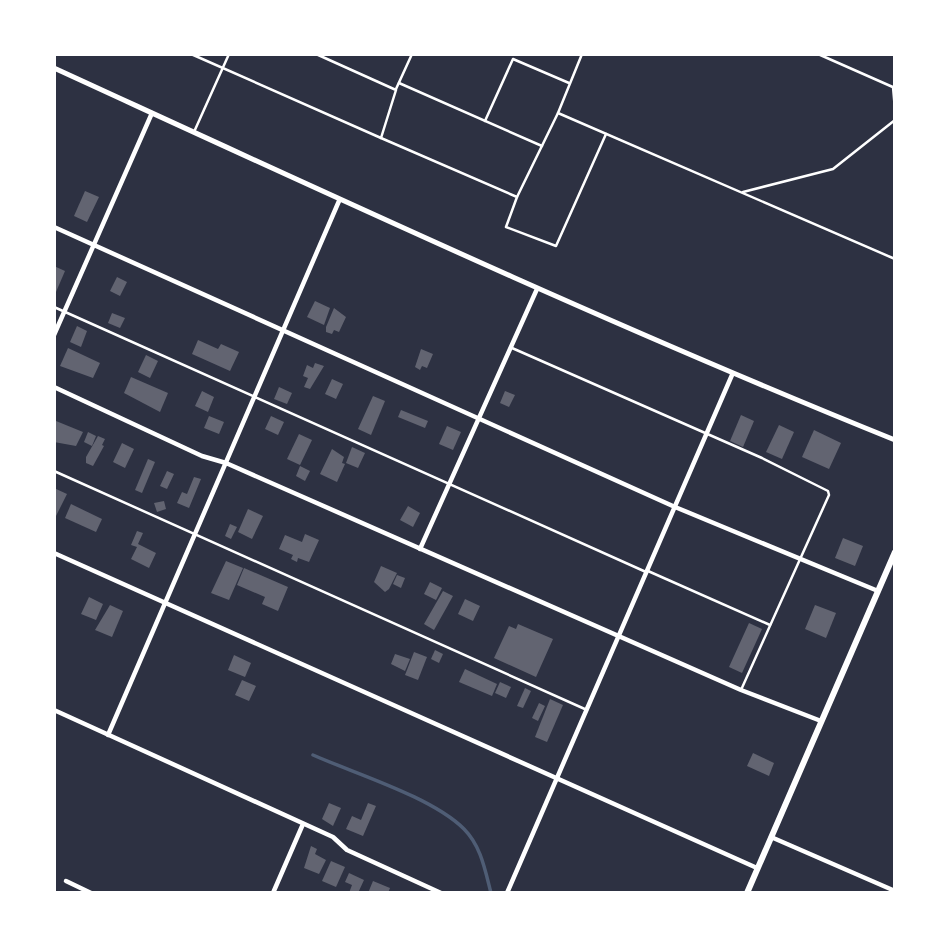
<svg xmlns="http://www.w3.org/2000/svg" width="949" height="947" font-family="Jost,sans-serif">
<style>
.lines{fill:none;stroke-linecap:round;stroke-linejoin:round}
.stream{stroke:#4f5d75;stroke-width:3.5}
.building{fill:#626471}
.service{stroke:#fff;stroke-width:2.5}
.minor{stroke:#fff;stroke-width:4.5}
.tertiary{stroke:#fff;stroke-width:5}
.secondary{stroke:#fff;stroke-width:6}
</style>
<rect width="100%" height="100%" fill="#2d3142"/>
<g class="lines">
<path class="stream" d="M313,755C356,774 432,797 464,829C481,846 485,870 491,893"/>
</g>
<g class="building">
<polygon points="85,191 99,197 87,222 74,216"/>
<polygon points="54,266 65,271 56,292 54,291"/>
<polygon points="117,277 127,282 120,296 110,291"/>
<polygon points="315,301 330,308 324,325 307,317"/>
<polygon points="334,308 346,317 339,332 334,330 332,334 326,332 326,327"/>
<polygon points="112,313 125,318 120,328 108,323"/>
<polygon points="77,326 87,331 81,347 70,342"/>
<polygon points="198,340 218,349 221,344 239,352 230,371 192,354"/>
<polygon points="68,348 100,363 93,378 60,366"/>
<polygon points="421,349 433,354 427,368 422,366 420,370 415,367"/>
<polygon points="146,355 158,361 150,378 138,372"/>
<polygon points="315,363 324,366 310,389 304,387 308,378 303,376 307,365 313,368"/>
<polygon points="131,377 168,393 160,412 124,393"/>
<polygon points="332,379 343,384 336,399 325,394"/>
<polygon points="279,387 292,393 287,404 274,399"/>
<polygon points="202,391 214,397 208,412 195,406"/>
<polygon points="505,391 515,395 509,407 500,403"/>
<polygon points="373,396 385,401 371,435 358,429"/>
<polygon points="401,410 428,421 425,428 398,417"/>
<polygon points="741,415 754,421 743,447 730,441"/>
<polygon points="209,416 224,422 219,434 204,428"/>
<polygon points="271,416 284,422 278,435 265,429"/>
<polygon points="56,421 83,432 76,446 54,442"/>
<polygon points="779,425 794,432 782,459 766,452"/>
<polygon points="447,426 461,432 453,450 439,444"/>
<polygon points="814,430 841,443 829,469 802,457"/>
<polygon points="88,432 96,436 92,446 84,442"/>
<polygon points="299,434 312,440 300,465 287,459"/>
<polygon points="98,436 105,439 102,445 104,446 93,466 86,463 86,457"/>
<polygon points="122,443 134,449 125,468 113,462"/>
<polygon points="352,447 365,453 358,468 346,463"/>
<polygon points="332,449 344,457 342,463 345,464 337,482 320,474"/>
<polygon points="148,459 155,462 142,493 135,490"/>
<polygon points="300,466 310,471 305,481 296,476"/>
<polygon points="167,471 174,474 167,489 160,486"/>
<polygon points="194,477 201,479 189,508 177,503 182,492 187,494"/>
<polygon points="54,488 67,494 56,516 54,515"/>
<polygon points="164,501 166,509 157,512 154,503"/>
<polygon points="71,504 102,519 96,532 65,518"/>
<polygon points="408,506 420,513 413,527 400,520"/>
<polygon points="248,509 263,516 252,539 238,532"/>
<polygon points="230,524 237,527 231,539 225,536"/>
<polygon points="137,531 143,533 138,544 156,553 149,568 131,559 137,547 131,545"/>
<polygon points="305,534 319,540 309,562 298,558 297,562 291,559 293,555 279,549 285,535 302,542"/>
<polygon points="843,538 863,546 855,566 835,558"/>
<polygon points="226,561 243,568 229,600 211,593"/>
<polygon points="381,566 397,573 389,589 385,592 374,582"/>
<polygon points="244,568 288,587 278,611 262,604 265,597 237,585"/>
<polygon points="397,575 405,578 401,588 393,584"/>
<polygon points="430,582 442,588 436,600 424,594"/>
<polygon points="443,591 453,596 434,630 424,624"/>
<polygon points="89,597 103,604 96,620 81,614"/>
<polygon points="465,599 480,606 473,621 458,614"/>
<polygon points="110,605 123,611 112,637 95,630"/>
<polygon points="815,605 836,613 826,638 805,629"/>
<polygon points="749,623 762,629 742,673 729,667"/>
<polygon points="518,624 553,639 536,677 494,658 509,626 516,629"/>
<polygon points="435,650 443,654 439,663 431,659"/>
<polygon points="414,652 427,657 418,680 405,675"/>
<polygon points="395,654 410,659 405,671 391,664"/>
<polygon points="234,655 251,663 245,677 228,670"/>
<polygon points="465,669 497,684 492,696 459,682"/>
<polygon points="242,680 256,686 249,701 235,695"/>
<polygon points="500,682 511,687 506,698 495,693"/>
<polygon points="525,688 531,691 523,708 517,706"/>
<polygon points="550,699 563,705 547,742 535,737"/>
<polygon points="539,703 545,706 538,721 532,718"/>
<polygon points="753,753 774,763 769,776 747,766"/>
<polygon points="329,803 341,808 333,826 322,819"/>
<polygon points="368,803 376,806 363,836 346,829 352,816 361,820"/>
<polygon points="311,846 317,849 315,854 326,860 319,874 304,868"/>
<polygon points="331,861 345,867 336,887 322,881"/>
<polygon points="349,873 364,880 358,893 349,893 352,885 345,882"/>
<polygon points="373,881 390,888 388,893 368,893"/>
</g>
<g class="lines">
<g class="service">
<polyline points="191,54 381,138 396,90 316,54"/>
<polyline points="582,54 558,113 895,259"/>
<polyline points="818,54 895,88"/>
<polyline points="399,83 542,146"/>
<polyline points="893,87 895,110"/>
<polyline points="396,89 412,54"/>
<polyline points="485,121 513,59 569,83"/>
<polyline points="194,132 229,54"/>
<polyline points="381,138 517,197 506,227 556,246 606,134"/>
<polyline points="743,192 833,169 895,120"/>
<polyline points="517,197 558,113"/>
<polyline points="54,307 646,572"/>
<polyline points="512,348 762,458 828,491 829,495 741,690"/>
<polyline points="54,471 587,710"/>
<polyline points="648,571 770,625"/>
</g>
<g class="minor">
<polyline points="54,227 675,507 878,591"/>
<polyline points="54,335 152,113"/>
<polyline points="54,387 202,456 226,463 741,690 821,721"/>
<polyline points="420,549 537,289"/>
<polyline points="54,553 757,868"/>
<polyline points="54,710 333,837 347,850 441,893"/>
<polyline points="108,735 339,201"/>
<polyline points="771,837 895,891"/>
<polyline points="66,881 91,893"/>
<polyline points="273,893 303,824"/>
<polyline points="507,893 732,375"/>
</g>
<path class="tertiary" d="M54,68C333,196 610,325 895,440"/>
<polyline class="secondary" points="747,893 895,552"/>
</g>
<rect width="949" height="947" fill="none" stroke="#ffffff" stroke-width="112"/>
</svg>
